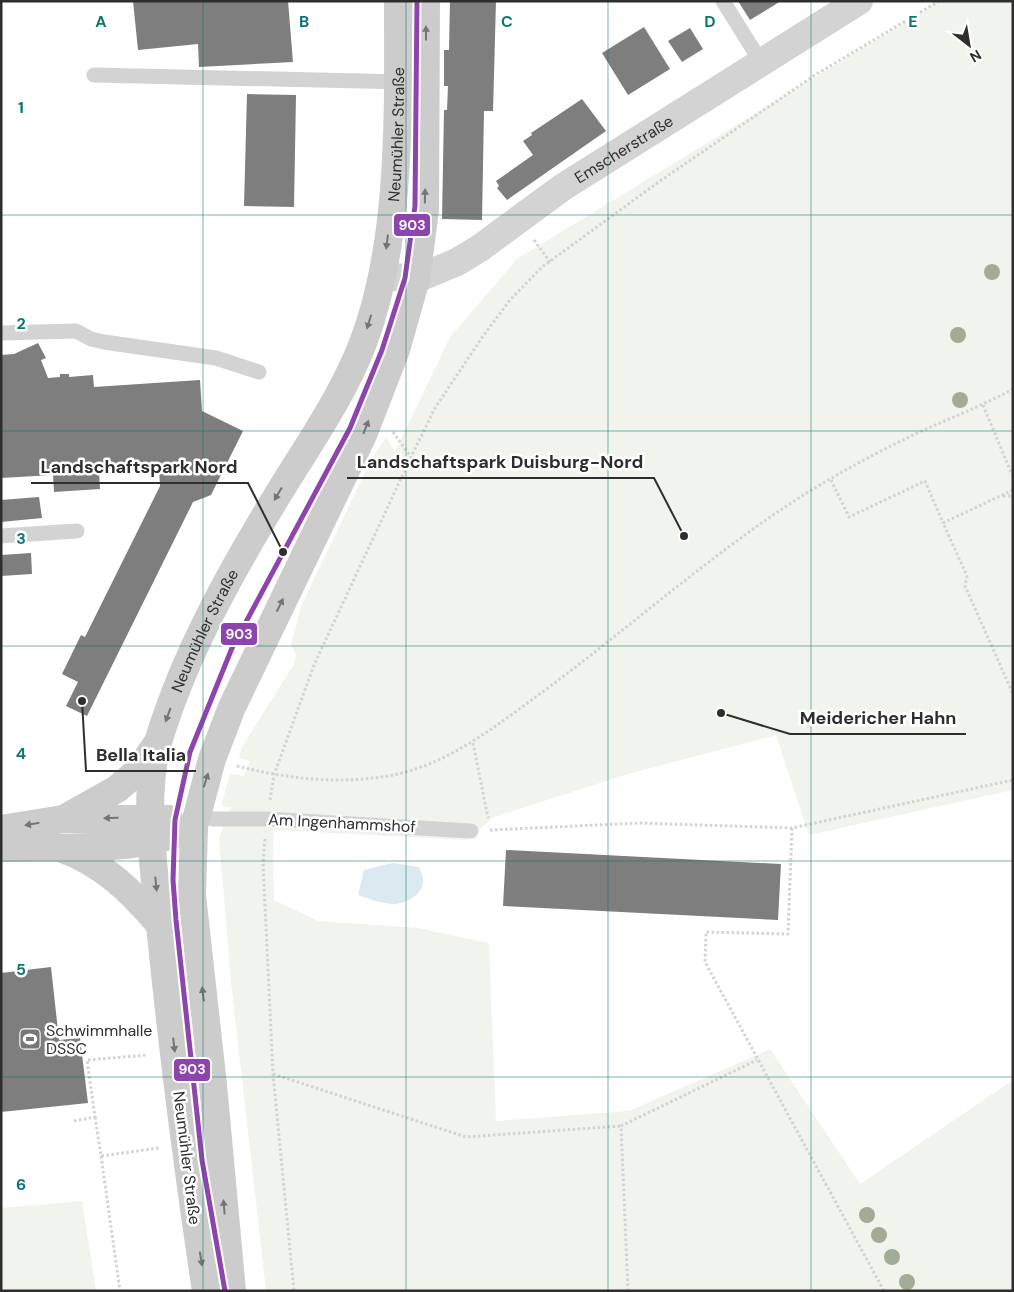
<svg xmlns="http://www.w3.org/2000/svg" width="1014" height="1292" font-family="'DM Sans',sans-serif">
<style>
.green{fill:#f1f4ec}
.water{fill:#daeaf0}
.building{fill:#7e7e7e}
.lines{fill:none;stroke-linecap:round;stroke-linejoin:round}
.path{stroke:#d3d3d3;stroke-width:3;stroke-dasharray:2.5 2.5;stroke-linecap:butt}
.service{stroke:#d3d3d3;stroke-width:15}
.tertiary{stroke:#d3d3d3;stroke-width:28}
.secondary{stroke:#ccc;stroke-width:28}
.tram-1-casing{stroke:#fff;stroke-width:9}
.tram-1{stroke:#8e44ad;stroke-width:5}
.tree{fill:#a2ab95}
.oneway{fill:#757575}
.grid{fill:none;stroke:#0f766e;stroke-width:1;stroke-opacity:0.55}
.labels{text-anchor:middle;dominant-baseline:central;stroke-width:5;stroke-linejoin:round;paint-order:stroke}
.street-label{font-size:16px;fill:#2e2e2e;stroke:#fff}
.poi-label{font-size:16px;fill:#2e2e2e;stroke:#fff;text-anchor:start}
.grid-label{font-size:16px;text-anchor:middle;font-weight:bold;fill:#0f766e;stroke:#fff;stroke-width:5;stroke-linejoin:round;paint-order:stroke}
.leader{fill:none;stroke:#2e2e2e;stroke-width:2}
.callout-dot{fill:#2e2e2e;stroke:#fff;stroke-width:2}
.callout-label{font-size:18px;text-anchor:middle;font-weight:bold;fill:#2e2e2e;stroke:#fff;stroke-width:5;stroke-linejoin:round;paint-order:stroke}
.line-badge{stroke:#fff;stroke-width:2}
.badge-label{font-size:14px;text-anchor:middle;font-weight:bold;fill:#fff}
</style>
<rect width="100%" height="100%" fill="#fff"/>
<g class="green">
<polygon points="940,1 1013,1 1013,790 809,835 776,735 628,774 494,817 467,840 273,830 274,900 318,921 418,928 489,943 496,1121 629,1111 770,1049 860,1184 1013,1080 1013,1291 266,1291 231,982 219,838 231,807 221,806 230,774 244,776 250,761 239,758 242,747 294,664 296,656 291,643 302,604 372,458 386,437 395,452 450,337 517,259"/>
<polygon points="82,1201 96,1291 1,1291 1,1208"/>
</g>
<path class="water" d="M393,863L419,867C420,870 423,875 423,878C425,894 406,904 393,904C381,903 369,899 358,895L364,870Z"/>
<g class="building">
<polygon points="133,1 288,1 293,62 199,67 198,44 138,50"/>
<polygon points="450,1 496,1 493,111 484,111 482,220 442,219 444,110 447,110 448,86 444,86 444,50 449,50"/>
<polygon points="738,1 781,1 750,20"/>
<polygon points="644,27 670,69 628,95 602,53"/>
<polygon points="690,28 703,49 682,62 668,41"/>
<polygon points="247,94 296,95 294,207 244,206"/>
<polygon points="582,99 606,131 507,200 497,188 499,186 496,181 533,155 523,141 532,135 531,133"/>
<polygon points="38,343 46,358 41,360 48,378 60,377 60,374 69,374 69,377 93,375 94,387 200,380 202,411 243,431 211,495 193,502 87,716 66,706 78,682 62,674 81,635 85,637 160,486 159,469 99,472 100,489 54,492 53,475 1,478 1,355 14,354"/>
<polygon points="39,497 42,518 1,522 1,500"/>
<polygon points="31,553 32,574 1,576 1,555"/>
<polygon points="506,850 781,864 778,920 503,906"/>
<polygon points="51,967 59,1040 80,1038 88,1103 1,1112 1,973"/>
</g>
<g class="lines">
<g class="path">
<polyline points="534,240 550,262"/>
<polyline points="983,405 1013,477"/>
<polyline points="393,432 411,457"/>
<polyline points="831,480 849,517 925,481 943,523"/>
<polyline points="1013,490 943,523 967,576 965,586 1013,694"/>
<polyline points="1003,496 1013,496"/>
<polyline points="473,743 488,818"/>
<path d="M237,766C287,779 342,785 393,775C448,764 493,728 537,696C619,636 695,568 779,511C820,483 866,458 911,436C945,420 980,407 1013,389"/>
<polyline points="270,800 274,775 314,665 411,457 435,408 483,336 510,300 542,267 660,181 815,75 939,1"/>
<polyline points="792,828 788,934 706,932 705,962 884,1291"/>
<polyline points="490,830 640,823 792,828 1013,780"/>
<polyline points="265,839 263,863 273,1074 294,1291"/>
<polyline points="273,1074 466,1137 621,1126"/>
<polyline points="95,1117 101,1156 159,1148"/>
<polyline points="74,1121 95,1117 87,1060 147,1055"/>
<polyline points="101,1156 120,1291"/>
<polyline points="628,1291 621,1126 757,1060"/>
</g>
<g class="service">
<polyline points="723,1 761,62"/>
<polyline points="94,75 405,82"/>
<polyline points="1,333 76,331 91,339 104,342 216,358 259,372"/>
<polyline points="1,536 77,531"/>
<polyline points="213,819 267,819 471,831"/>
</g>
<path class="tertiary" id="s1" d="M383,276L416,279L457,262L480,248L563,187L859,1"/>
<g class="secondary">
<polyline points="67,817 117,789 138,771 156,745"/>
<polyline points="1,829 63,819 169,819"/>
<path d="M1,848C64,846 135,854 194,827"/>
<path d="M63,849C104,864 132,892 160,925"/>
<path id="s2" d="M206,1291C188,1172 173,1054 161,935C155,877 141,795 159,739C185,654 230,573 277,496C306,448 343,396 363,343C402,241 398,110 398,1"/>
<polyline points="232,1291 213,1085 192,895 194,827 212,759 232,707 363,435 396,350 416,279 425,210 426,1"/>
</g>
<g class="tram-1-casing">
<polyline id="tram-1" points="225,1291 202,1160 176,920 173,880 175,820 190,752 232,648 350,428 382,350 405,278 415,206 417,1"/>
</g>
<use href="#tram-1" class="tram-1"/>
</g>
<g class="tree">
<circle cx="992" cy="272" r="8"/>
<circle cx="958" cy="335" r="8"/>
<circle cx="960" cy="400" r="8"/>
<circle cx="867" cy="1215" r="8"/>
<circle cx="879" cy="1235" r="8"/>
<circle cx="892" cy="1257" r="8"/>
<circle cx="907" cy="1282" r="8"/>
</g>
<defs><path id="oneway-solid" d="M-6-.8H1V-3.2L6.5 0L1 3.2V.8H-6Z" transform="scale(1.25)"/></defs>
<g class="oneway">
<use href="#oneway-solid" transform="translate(426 33) rotate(-90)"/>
<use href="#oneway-solid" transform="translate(425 196) rotate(-89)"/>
<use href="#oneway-solid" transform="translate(387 242) rotate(97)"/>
<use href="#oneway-solid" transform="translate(369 322) rotate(107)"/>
<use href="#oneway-solid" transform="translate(366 427) rotate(-69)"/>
<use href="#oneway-solid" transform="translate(278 494) rotate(121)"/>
<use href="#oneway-solid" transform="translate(280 605) rotate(-64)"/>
<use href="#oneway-solid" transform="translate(168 715) rotate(110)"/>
<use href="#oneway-solid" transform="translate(206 780) rotate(-73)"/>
<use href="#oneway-solid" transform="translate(111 818) rotate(179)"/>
<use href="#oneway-solid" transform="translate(32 824) rotate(170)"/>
<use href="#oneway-solid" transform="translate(156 884) rotate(84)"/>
<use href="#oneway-solid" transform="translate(203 994) rotate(-97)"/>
<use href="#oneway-solid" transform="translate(174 1045) rotate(83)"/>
<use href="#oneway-solid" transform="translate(224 1207) rotate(-95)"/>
<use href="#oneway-solid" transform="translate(201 1259) rotate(81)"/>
</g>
<path class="grid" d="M203,1V1291M406,1V1291M608,1V1291M811,1V1291M1,215H1013M1,431H1013M1,646H1013M1,861H1013M1,1077H1013"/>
<defs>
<g id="stadium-square" transform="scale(1.125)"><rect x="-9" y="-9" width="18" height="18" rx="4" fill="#777" stroke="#fff"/><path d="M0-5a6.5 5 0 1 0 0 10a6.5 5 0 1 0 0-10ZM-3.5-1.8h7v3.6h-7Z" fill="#fff"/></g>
</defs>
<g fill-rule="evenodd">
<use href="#stadium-square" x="30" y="1039"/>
</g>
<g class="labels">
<g class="street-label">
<text stroke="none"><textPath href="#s2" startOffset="1215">Neumühler Straße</textPath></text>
<text stroke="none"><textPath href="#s1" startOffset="279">Emscherstraße</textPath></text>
<text stroke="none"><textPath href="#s2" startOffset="674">Neumühler Straße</textPath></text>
<text transform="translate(342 823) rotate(3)">Am Ingenhammshof</text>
<text transform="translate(187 1158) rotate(83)">Neumühler Straße</text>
</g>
<g class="poi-label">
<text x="46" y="1030">Schwimmhalle<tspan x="46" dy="18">DSSC</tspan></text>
</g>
</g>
<g class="grid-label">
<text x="101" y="27">A</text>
<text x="304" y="27">B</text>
<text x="507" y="27">C</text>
<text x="710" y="27">D</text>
<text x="913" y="27">E</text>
<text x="21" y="113">1</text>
<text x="21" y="329">2</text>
<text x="21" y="544">3</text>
<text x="21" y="759">4</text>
<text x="21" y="975">5</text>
<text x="21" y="1190">6</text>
</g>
<path class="leader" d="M684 536L654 478H347M283 552L248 483H31M721 713L790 734H966M82 701L86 771H196"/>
<g class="callout-dot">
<circle cx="684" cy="536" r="5"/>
<circle cx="283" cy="552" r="5"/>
<circle cx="721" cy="713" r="5"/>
<circle cx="82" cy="701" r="5"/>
</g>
<g class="callout-label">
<text x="500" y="468">Landschaftspark Duisburg-Nord</text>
<text x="139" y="473">Landschaftspark Nord</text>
<text x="878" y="724">Meidericher Hahn</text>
<text x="141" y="761">Bella Italia</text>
</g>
<g class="line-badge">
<rect x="393" y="213" width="38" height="24" rx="5" fill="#8e44ad"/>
<rect x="220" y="622" width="38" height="24" rx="5" fill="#8e44ad"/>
<rect x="173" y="1058" width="38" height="24" rx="5" fill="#8e44ad"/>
</g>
<g class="badge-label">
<text x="412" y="230">903</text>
<text x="239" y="639">903</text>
<text x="192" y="1074">903</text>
</g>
<rect width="1014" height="1292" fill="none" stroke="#2e2e2e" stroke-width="5"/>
<g transform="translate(969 45) rotate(149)" stroke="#ffffff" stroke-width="4" paint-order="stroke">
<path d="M0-4L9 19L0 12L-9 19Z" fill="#2e2e2e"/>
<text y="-8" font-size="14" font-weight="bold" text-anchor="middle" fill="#2e2e2e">N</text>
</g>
</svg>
